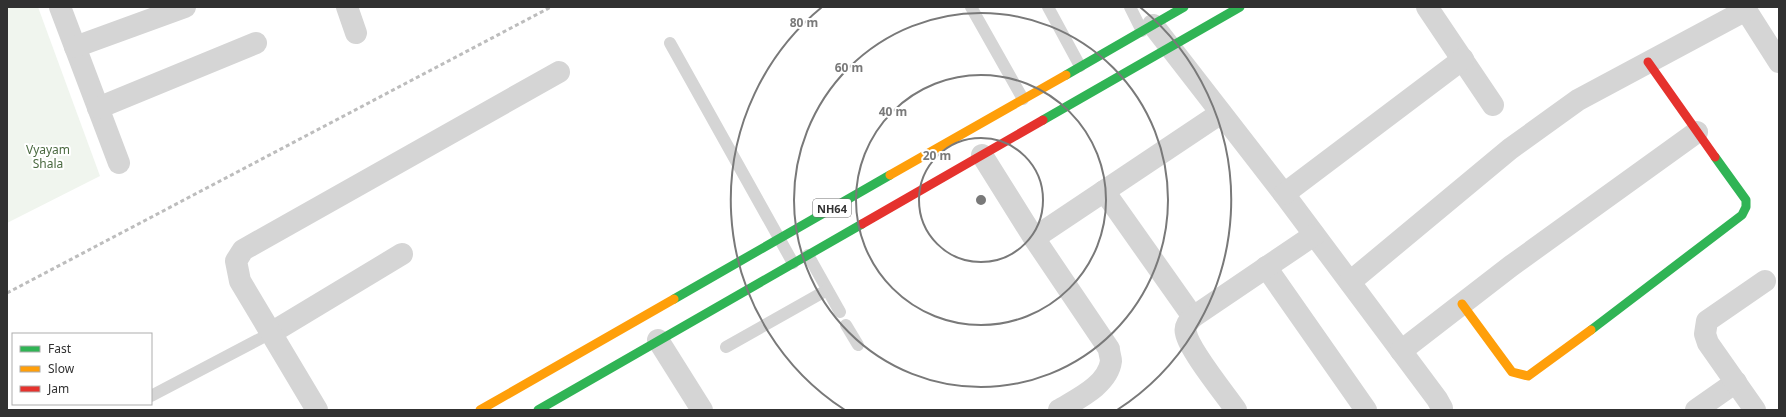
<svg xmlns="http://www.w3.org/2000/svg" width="1786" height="417" font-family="'Noto Sans',sans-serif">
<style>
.green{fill:#f0f5ee}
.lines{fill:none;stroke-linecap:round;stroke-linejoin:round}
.lane{stroke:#d5d5d5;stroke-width:12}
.street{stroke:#d5d5d5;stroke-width:22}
.fast{stroke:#30b455;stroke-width:9}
.slow{stroke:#ff9f0a;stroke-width:9}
.jam{stroke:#e5322d;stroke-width:9}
.rail{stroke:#bdbdbd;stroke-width:3;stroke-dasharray:4 3;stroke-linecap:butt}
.ring{fill:none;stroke:#797979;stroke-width:2}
.labels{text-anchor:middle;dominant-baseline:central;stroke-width:4;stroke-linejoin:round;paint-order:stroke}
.shield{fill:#fff;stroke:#6f6f6f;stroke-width:1}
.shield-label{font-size:11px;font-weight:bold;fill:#313131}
.park-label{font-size:12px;fill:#4b6a41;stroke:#fff}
.centre{fill:#797979;stroke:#fff;stroke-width:2}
.ring-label{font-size:12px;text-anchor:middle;font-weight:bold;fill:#797979;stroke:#fff;stroke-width:4;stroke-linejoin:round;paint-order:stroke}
</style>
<rect width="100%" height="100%" fill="#fff"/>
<polygon class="green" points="7,7 38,7 100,176 7,223"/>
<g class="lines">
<g class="lane">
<polyline points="971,7 1023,99"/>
<polyline points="1048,7 1080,66"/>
<polyline points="1130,7 1142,31"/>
<polyline points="670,43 793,263"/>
<polyline points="808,255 840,312"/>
<polyline points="846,325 858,345"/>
<polyline points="726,347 827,290"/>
<polyline points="151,396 271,333"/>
</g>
<g class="street">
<polyline points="60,7 119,163"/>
<polyline points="347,7 356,33"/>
<polyline points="1427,7 1493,105"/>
<polyline points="1744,7 1779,62"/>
<polyline points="1153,25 1284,194 1437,399 1442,408 1441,410"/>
<polyline points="75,47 185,7"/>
<polyline points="98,108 256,43"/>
<path d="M982,155L1034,238L1109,349C1109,353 1111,358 1111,361C1108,385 1077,399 1059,410"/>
<polyline points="1104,191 1193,317"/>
<polyline points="1284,194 1463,59"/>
<polyline points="1034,238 1221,113"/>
<polyline points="1266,267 1366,410"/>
<polyline points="1350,282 1510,149 1578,100 1746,10"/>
<polyline points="271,333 402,254"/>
<polyline points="658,340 702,410"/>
<polyline points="1401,351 1511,266 1697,132"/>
<polyline points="317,410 240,281 236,261 243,250 559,72"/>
<path d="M1236,410C1225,394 1189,350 1186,333C1184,326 1189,321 1193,317L1314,235"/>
<polyline points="1696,410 1736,382"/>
<polyline points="1755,410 1708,343 1705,334 1707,321 1765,281"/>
</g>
<g class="fast">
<polyline points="1066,75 1184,7"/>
<polyline points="1043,120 1240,7"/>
<polyline points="674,299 890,175"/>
<polyline points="1591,330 1742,215 1746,207 1746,200 1715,157"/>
<polyline points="538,410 862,224"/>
</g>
<g class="slow">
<polyline points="890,175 1066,75"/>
<polyline points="1462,304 1512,372 1528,376 1591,330"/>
<polyline points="480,410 674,299"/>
</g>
<g class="jam">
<polyline points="1648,62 1715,157"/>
<polyline points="862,224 1043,120"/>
</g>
<polyline class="rail" points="7,293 551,7"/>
</g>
<g class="ring">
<circle cx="981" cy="200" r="62"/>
<circle cx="981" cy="200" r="125"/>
<circle cx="981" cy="200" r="187"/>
<path d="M845 410A250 250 0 0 1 822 7M1140 7A250 250 0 0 1 1117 410"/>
</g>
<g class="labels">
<rect class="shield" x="813" y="199" width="38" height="18" rx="3"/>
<g class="shield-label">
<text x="832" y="208">NH64</text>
</g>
<g class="park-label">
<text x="48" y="149">Vyayam<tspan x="48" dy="14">Shala</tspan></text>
</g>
</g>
<circle cx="981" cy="200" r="6" class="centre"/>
<g class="ring-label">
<text x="804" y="27">80 m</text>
<text x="849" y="72">60 m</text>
<text x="893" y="116">40 m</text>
<text x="937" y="160">20 m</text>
</g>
<rect width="1786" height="417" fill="none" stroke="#313131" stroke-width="16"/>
<rect x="12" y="333" width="140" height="72" fill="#ffffff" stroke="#adadad"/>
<rect x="20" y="346" width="20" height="6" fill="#30b455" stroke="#adadad"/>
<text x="48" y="353" font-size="12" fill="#313131">Fast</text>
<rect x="20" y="366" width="20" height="6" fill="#ff9f0a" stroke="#adadad"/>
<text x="48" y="373" font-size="12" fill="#313131">Slow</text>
<rect x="20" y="386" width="20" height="6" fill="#e5322d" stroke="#adadad"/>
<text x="48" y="393" font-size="12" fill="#313131">Jam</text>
</svg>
